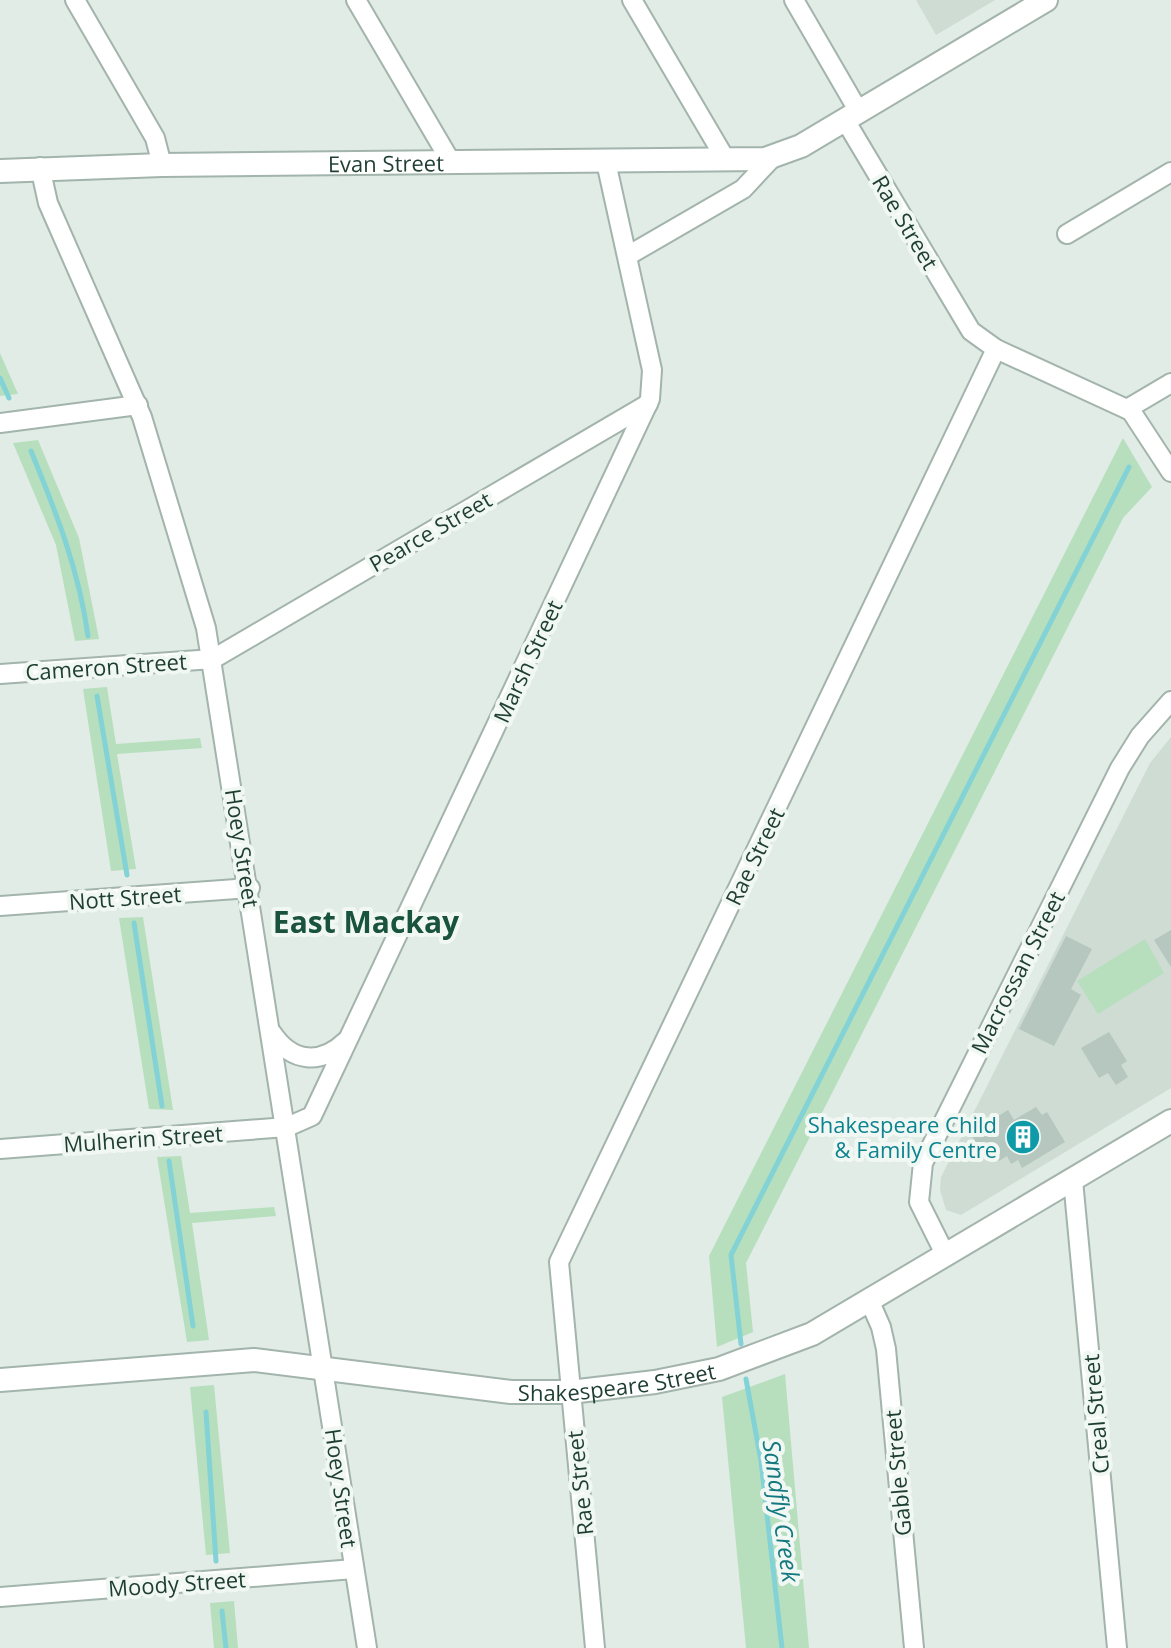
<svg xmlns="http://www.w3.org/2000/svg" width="1171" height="1648" font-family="'Open Sans',sans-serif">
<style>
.built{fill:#cedcd4}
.green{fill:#b7dfbd}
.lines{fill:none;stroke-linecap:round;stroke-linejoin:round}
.stream{stroke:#83d2d6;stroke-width:5}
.building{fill:#b5c7be}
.minor-casing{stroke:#a2b4ac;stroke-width:22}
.tertiary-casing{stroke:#a2b4ac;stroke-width:26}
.minor{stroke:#fff;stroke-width:18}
.tertiary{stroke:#fff;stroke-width:22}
.labels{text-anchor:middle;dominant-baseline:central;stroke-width:8;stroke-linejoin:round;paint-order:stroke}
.street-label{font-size:22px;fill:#1f3e32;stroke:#f1f8f4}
.culture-label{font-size:22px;fill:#0d838f;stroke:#f1f8f4;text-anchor:end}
.water-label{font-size:24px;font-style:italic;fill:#14787f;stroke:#f1f8f4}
.district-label{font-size:30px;font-weight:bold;fill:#19523e;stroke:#f1f8f4}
</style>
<rect width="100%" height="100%" fill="#e0ece5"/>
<g class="built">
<polygon points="916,0 995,0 936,35"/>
<polygon points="1171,737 1171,1088 961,1215 946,1210 940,1190 941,1177 1150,763"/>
</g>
<g class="green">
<polygon points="0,353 18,394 0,396"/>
<polygon points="1123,438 1152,487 1123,518 746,1263 753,1332 717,1347 709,1256"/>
<polygon points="38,440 79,538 99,639 75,641 56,545 13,443"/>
<polygon points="107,687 116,744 200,738 202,748 117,754 136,869 111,871 83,689"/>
<polygon points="143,917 173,1110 149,1109 119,918"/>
<polygon points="1145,939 1164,973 1098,1014 1077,981"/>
<polygon points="181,1156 190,1213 274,1207 276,1216 192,1223 209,1340 187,1342 157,1157"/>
<polygon points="785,1374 809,1648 746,1648 722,1397"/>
<polygon points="214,1385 230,1553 206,1555 190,1387"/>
<polygon points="234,1601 238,1648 214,1648 210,1603"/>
</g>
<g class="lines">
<g class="stream">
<polyline points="0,378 9,398"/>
<path d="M31,451C56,512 79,570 88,636"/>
<polyline points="97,696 127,875"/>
<polyline points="134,923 162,1106"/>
<polyline points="169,1161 193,1326"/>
<polyline points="741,1344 731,1255 1129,467"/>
<polyline points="746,1379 761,1461 782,1648"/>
<polyline points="206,1412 216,1561"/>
<polyline points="222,1611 226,1648"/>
</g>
</g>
<g class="building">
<polygon points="1171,930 1171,967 1154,940"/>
<polygon points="1066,936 1092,949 1071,989 1081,995 1054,1046 1019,1029"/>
<polygon points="1109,1032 1127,1061 1121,1065 1128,1077 1116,1085 1108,1073 1099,1078 1081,1048"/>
<polygon points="1036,1107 1042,1115 1047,1112 1065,1142 1022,1168 1018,1160 1011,1164 1007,1156 999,1161 990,1147 982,1152 972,1136 981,1131 979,1128 1008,1110 1014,1120"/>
</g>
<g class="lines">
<g class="minor-casing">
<g id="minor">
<polyline points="75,0 155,138 162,165"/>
<polyline points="356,0 451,162"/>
<polyline points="632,0 726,160"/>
<polyline points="794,0 859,112"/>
<polyline points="40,167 48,203 142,417 206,628 367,1648"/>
<polyline points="1067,234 1171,172"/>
<polyline points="629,255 743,189 772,158"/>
<polyline points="996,349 1131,411 1171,472"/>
<polyline points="1127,409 1171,383"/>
<polyline points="0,423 138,405"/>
<polyline points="0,674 213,659 648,404"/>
<polyline points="0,906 250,888"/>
<path d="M272,1033C292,1063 321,1065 346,1041"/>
<polyline points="0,1149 287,1127 312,1116 650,399 652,370 606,162"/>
<polyline points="1073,1180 1117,1648"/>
<polyline points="946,1256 919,1202 923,1163 1120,768 1140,736 1171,701"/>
<polyline points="870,1302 881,1327 886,1349 914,1648"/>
<polyline points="0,1597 354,1569"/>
<polyline points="595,1648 559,1262 996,349 971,331 845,120"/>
</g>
</g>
<g class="tertiary-casing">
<g id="tertiary">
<path id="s1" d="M0,171L162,165L765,159L801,146L1046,0"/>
<path id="s2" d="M0,1380L254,1360L511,1392H570L655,1382L719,1369L812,1334L1171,1121"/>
</g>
</g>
<use href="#minor" class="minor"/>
<use href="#tertiary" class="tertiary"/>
</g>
<defs>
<g id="building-disc" transform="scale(1.8)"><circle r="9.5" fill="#0f9aa8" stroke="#f1f8f4"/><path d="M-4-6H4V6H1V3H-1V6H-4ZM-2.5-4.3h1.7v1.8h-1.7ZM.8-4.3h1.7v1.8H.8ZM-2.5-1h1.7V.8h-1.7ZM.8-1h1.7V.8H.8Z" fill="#fff"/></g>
</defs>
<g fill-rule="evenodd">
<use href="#building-disc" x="1023" y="1137"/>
</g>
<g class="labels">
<g class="street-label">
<text stroke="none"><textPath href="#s1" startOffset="386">Evan Street</textPath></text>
<text transform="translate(906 222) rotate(59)">Rae Street</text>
<text transform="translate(430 531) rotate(-30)">Pearce Street</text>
<text transform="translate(527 661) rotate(-65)">Marsh Street</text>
<text transform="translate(106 666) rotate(-4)">Cameron Street</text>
<text transform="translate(243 848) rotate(81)">Hoey Street</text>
<text transform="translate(754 856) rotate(-64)">Rae Street</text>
<text transform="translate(125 897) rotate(-4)">Nott Street</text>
<text transform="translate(1017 972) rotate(-63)">Macrossan Street</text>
<text transform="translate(143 1138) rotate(-4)">Mulherin Street</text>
<text stroke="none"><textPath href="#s2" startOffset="620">Shakespeare Street</textPath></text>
<text transform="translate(1095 1414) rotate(-95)">Creal Street</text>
<text transform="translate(897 1473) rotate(-95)">Gable Street</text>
<text transform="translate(579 1483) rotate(-96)">Rae Street</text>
<text transform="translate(342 1488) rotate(82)">Hoey Street</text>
<text transform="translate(177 1583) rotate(-4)">Moody Street</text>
</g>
<g class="culture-label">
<text x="997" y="1124">Shakespeare Child<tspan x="997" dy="25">&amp; Family Centre</tspan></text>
</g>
<g class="water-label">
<text transform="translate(782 1511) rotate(82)">Sandfly Creek</text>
</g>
<g class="district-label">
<text x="366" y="921">East Mackay</text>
</g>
</g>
</svg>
